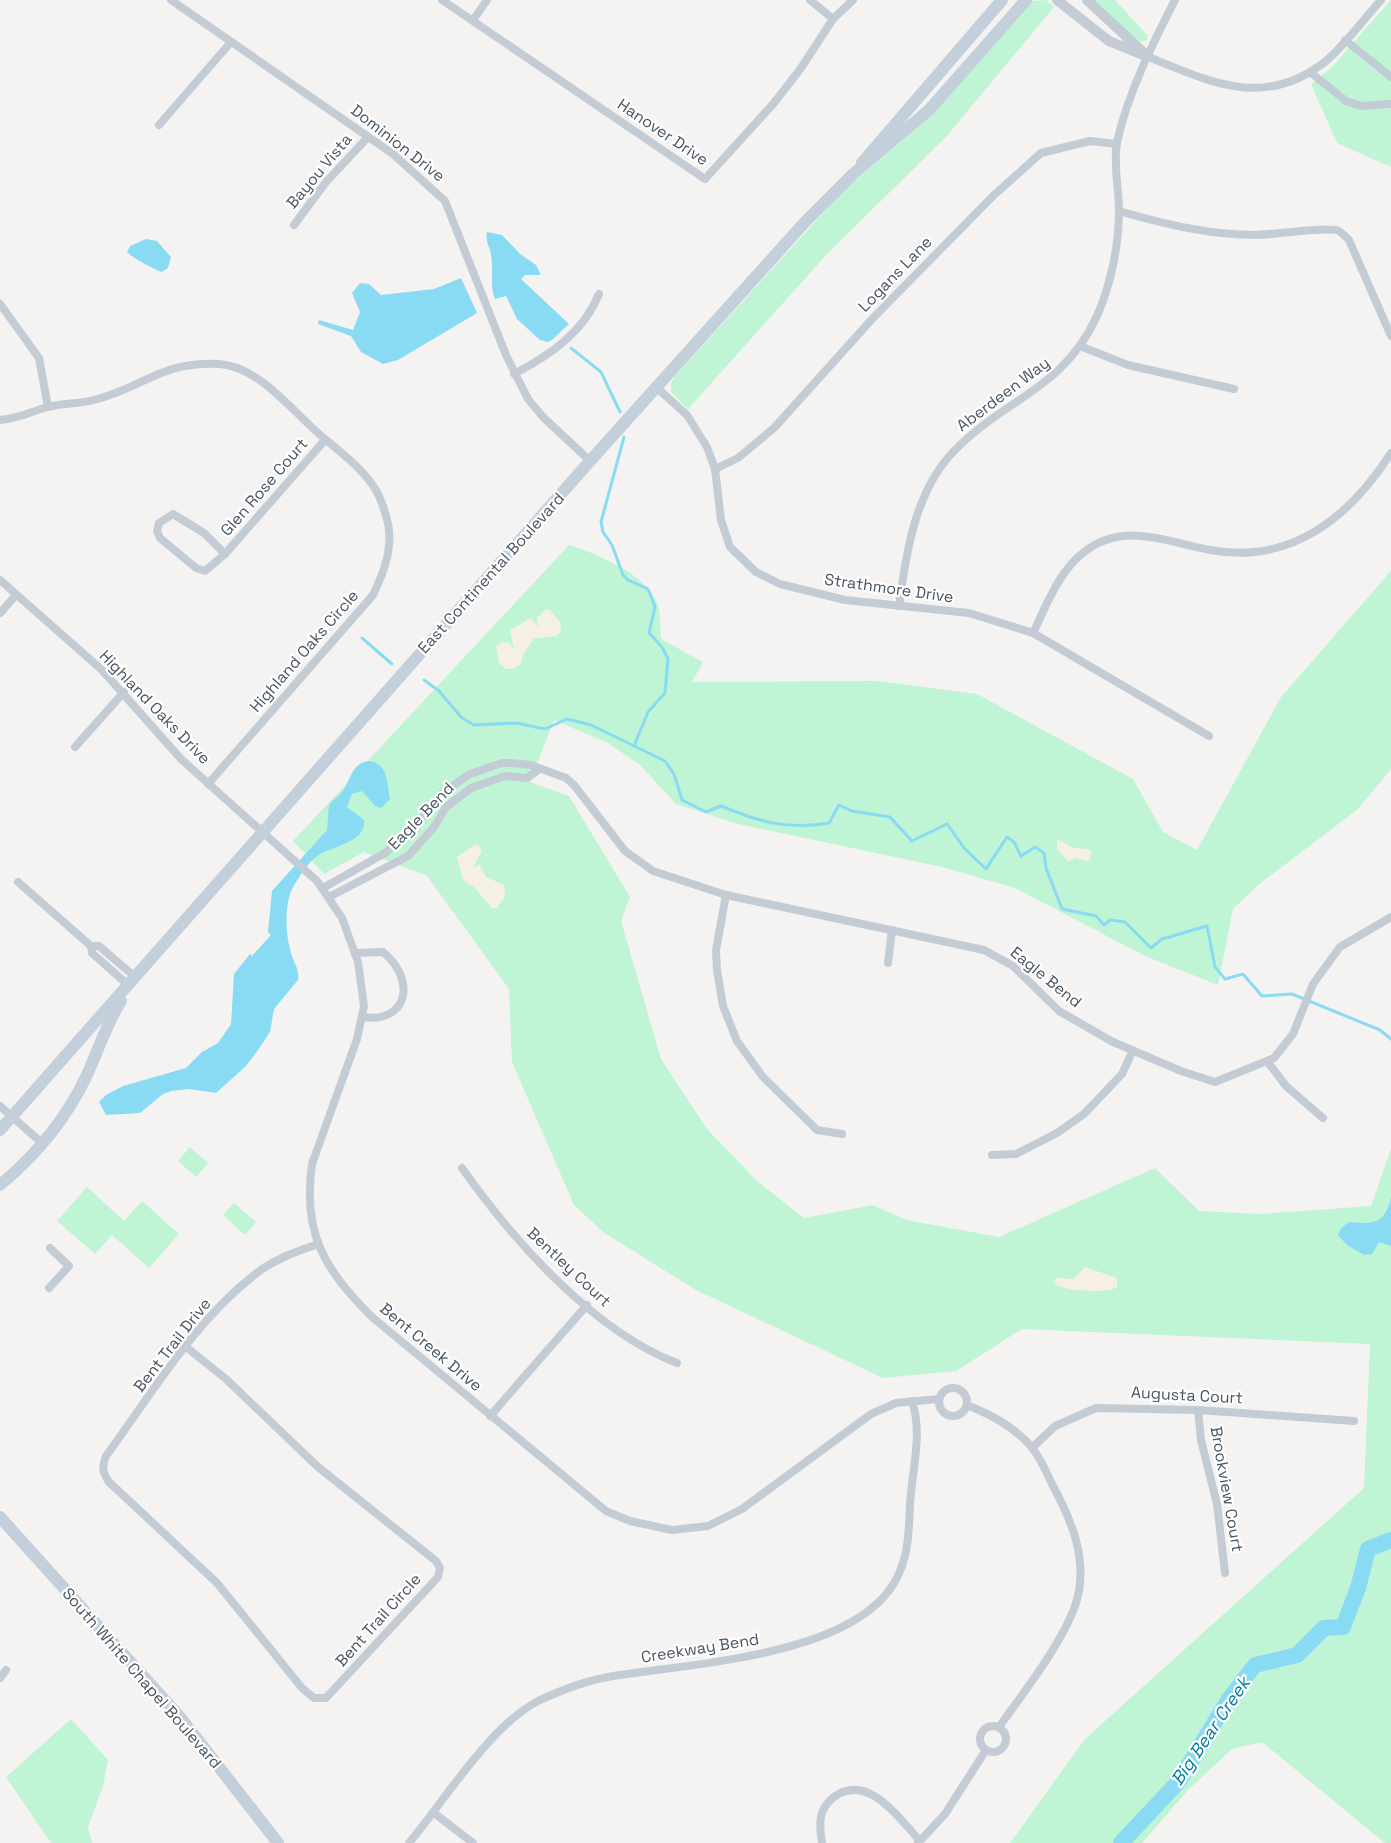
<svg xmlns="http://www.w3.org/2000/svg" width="1391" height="1843" font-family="'Space Grotesk',sans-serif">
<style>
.green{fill:#bff4d5}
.sand{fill:#f6f0e3}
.water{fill:#89dbf4}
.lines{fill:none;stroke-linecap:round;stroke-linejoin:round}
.stream{stroke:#89dbf4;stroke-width:3}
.river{stroke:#89dbf4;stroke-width:16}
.minor{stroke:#c3ccd5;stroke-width:8}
.tertiary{stroke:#c3ccd5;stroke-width:10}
.secondary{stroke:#c4cfdc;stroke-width:12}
.labels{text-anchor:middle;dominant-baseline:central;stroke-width:4.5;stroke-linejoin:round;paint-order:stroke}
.street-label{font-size:16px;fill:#485562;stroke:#fff}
.water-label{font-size:18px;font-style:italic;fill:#037da3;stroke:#fff}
</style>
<rect width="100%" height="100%" fill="#f5f3f2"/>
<g class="green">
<polygon points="1046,0 1054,7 946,137 828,253 688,409 671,392 671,383 675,376 845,189 923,123 1032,1"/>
<polygon points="1090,0 1115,0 1147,35 1147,40 1138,42"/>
<polygon points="1391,0 1391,167 1337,143 1311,84 1330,69"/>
<path d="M569,545C596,553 651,576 658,606C661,616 660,628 661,639L703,662L692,682L877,681L977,694L1133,779L1163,832L1197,850L1281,697L1391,571V769L1358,809L1258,885L1233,909L1218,985L1145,956L1015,888L942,867L738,824L676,804L640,765L608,743L554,720L530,782L569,796L630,897L621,921L661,1059L707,1129L757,1181L804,1218L873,1205L906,1220L999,1237L1155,1168L1199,1211L1261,1214L1371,1206L1391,1149V1843H1385L1262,1742L1232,1749L1190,1788L1142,1843H1010L1085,1739L1364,1488L1370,1344L1022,1329L956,1371L883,1378L696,1290L603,1232L574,1205L512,1062L509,989L427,876L364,852L324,874L293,841Z"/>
<polygon points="190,1147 208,1163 196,1177 178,1161"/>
<polygon points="87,1187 124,1221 142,1201 179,1234 149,1268 112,1235 95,1254 57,1221"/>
<polygon points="234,1203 256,1222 245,1235 223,1215"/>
<polygon points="71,1719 108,1760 103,1786 88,1827 92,1843 51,1843 6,1777"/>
</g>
<g class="sand">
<polygon points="546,609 550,610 560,622 561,632 556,636 533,639 523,655 521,664 513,669 505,669 499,663 496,646 502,642 509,643 514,650 510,630 531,618 538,627 537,618"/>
<polygon points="1057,839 1074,848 1089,849 1092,852 1090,859 1087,861 1076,858 1068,861 1057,849"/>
<polygon points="474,845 479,846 482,851 473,867 480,865 486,877 504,885 505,897 497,908 492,908 474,887 463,880 457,857"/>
<path d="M1085,1267L1117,1278V1287C1109,1294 1061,1291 1054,1283L1057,1278L1074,1279Z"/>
</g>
<g class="water">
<path d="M487,232L502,235L520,254L536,265L541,275H525L521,279L569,324L553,339L548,342L540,340L517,319L506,296L495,299C489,284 494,271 491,255C490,247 485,241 487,232Z"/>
<path d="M146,239L157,241L171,257L168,268L162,272C155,270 131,257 127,252L130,246Z"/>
<polygon points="461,278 477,313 398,360 383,364 361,352 351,336 318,324 319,320 353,330 360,312 352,293 360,283 369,284 381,295 434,289"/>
<path d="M370,761C388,764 387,784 390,799L381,808L375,806L362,791L352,794L347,807L364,820C367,843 330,846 316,857C308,863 301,874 296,882C284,899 285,930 290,949C292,961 300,968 298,980L274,1009L270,1032L258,1050L246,1066L216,1093L189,1089L171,1091L163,1094L140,1113L106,1115L99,1102L106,1095L123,1086L186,1068L202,1052L218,1043L231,1024L234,974L250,954L252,956L271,935L268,932L272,891L327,830L329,805C333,799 339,797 343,791C351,779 352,762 370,761Z"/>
<path d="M1391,1197V1246L1379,1242L1372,1254L1364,1255L1347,1245L1338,1235L1341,1228L1349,1222C1373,1224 1385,1225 1391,1197Z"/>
</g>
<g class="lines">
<g class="stream">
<polyline points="571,348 601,372 620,412"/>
<polyline points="624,437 601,522 603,532 612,545 623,575 628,580 648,589 655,607 649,633 662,647 668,659 665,693 648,712 634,746"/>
<polyline points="362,638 392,664"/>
<path d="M424,680L439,691L461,717L474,725L516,723L545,729L567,719L591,725L665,761L674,774L682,800L706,812L721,806C760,822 787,830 829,823L839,805L852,811L890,817L912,841L947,824L964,848L986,869L1007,837L1014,842L1021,856L1035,847L1044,853L1046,868L1062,909L1096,916L1104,925L1110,920L1125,922L1151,948L1162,939L1207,926L1215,967L1225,979L1243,974L1262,996L1292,994L1380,1030L1391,1039"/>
</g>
<polyline class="river" points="1121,1843 1179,1781 1229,1699 1255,1665 1297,1655 1324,1628 1343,1627 1358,1588 1368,1549 1391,1540"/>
<g class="minor">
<polyline points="171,0 393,154 445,201 506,355 528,399 543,417 590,461"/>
<polyline points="442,0 705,179 774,103 801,68 833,19 853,0"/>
<polyline points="810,0 833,19"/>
<polyline points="473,20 487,0"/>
<polyline points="1345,40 1391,77"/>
<path d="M1146,56C1211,82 1264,110 1326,61C1346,44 1363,20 1381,0"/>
<polyline points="1310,72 1346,101 1361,106 1391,104"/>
<polyline points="159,125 231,42"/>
<path d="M1119,211C1164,224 1209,235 1256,235C1272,235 1329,226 1339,231C1342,233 1346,237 1349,240L1391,336"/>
<polyline points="294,225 326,182 368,137"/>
<polyline points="0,304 39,358 48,407"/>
<polyline points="1080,346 1128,365 1234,389"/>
<path d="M514,374C550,355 583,333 599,294"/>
<polyline points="657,388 687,415 707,447 715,469 721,520 730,547 756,572 780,584 845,600 969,613 1033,633 1209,736"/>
<path d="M0,420C22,418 29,412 48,407C64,403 82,404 98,399C145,386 163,361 219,364C260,366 295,415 325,439C343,454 360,467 374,487C380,496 383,505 386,516C395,543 385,570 373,595L208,784"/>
<polyline points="715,469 738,458 774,428 873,318 994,195 1041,153 1090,141 1117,144"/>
<polygon points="173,514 204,533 225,554 205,571 196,568 160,538 157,531 159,523"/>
<polyline points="225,554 325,440"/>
<path d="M0,580L102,670L181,759L317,881L342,918L358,962L364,1006L357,1039L312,1164C302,1234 325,1270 372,1317L606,1511L630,1521L672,1530L708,1526L742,1509L871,1414L896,1403L939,1399"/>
<path d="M899,606C906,553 915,491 954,451C1005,398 1063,390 1097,316C1111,284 1119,245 1119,210C1119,189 1113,164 1117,142C1128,93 1152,45 1175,0"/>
<polyline points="0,613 16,595"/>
<path d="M1033,633C1046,606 1059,571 1084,552C1124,521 1166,542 1210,550C1291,565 1350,517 1391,453"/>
<polyline points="75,747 124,692"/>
<polyline points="18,882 91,946 99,946 134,976"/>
<polyline points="323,888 385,853 416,826 442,793 470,774 502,763 511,763 531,765 566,778 574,785 625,851 653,871 726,895 984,950 1013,966 1059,1011 1113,1042 1181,1071 1215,1082 1274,1058 1293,1034 1313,984 1340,947 1391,917"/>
<polyline points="726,895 716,950 717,970 723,1006 737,1041 763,1077 817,1130 842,1134"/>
<polyline points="329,897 408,856 434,827 446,807 471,788 505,776 527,778 538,770"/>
<polyline points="91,946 92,953 127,984"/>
<path d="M355,953L383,952C417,980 408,1024 362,1017"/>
<polyline points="888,963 892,930"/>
<polyline points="1267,1061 1286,1086 1323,1118"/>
<polyline points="0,1106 43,1144"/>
<polyline points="992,1155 1016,1154 1057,1133 1084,1114 1122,1074 1133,1050"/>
<path d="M462,1168C513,1240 593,1331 677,1363"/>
<polyline points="49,1288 69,1266 50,1248"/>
<path d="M186,1347L226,1379L318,1467L436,1561L440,1568L438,1577L326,1698H314L302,1688L217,1583L109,1482C102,1472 102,1467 106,1456C151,1395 193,1323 253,1276C272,1260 295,1252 318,1244"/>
<circle cx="953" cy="1402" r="14"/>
<path d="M967,1405C989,1414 1009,1424 1026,1441C1038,1453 1045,1469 1052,1484C1072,1521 1090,1563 1075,1606C1061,1645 1024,1692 999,1727"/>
<polyline points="1198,1410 1201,1440 1217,1504 1225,1573"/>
<polyline points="490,1416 587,1305"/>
<polyline points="1032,1448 1055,1426 1096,1408 1198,1410 1354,1421"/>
<polyline points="0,1678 6,1670"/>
<circle cx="993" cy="1739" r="13"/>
<polyline points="434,1813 473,1843"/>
<path d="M409,1843C445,1800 491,1724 540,1700C562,1690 584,1681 608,1677C686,1663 866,1658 900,1571C909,1550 909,1526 910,1504C912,1470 923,1434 912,1401"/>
<path d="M822,1843C819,1824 818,1809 834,1797C868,1772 900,1819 920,1841"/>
<polyline points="918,1843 945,1814 986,1750"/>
</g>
<g class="tertiary">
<polyline points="1057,0 1109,41 1146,56"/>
<polyline points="1087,0 1144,53"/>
</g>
<g class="secondary">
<polyline points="862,163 1002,0"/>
<polyline points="0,1130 590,461 805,222 853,174 929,110 1026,0"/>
<path d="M0,1185C36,1155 66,1119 86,1077C98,1051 106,1025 121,1001"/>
<polyline points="0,1517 180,1717 278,1843"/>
</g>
</g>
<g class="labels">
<g class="street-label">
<text transform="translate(663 132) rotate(34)">Hanover Drive</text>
<text transform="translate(398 143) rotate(38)">Dominion Drive</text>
<text transform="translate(319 171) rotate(-50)">Bayou Vista</text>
<text transform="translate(895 274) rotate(-46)">Logans Lane</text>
<text transform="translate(1003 394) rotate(-37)">Aberdeen Way</text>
<text transform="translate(264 487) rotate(-49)">Glen Rose Court</text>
<text transform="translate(491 573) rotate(-48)">East Continental Boulevard</text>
<text transform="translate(889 588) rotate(8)">Strathmore Drive</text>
<text transform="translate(304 651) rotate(-49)">Highland Oaks Circle</text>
<text transform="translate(155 707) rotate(46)">Highland Oaks Drive</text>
<text transform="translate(421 816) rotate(-46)">Eagle Bend</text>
<text transform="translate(1046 977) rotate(39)">Eagle Bend</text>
<text transform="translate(569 1267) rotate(43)">Bentley Court</text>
<text transform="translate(172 1345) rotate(-52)">Bent Trail Drive</text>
<text transform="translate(431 1347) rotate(40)">Bent Creek Drive</text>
<text transform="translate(1187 1395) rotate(3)">Augusta Court</text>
<text transform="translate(1227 1489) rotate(80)">Brookview Court</text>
<text transform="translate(378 1620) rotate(-48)">Bent Trail Circle</text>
<text transform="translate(700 1648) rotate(-9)">Creekway Bend</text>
<text transform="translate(142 1678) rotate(49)">South White Chapel Boulevard</text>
</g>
<g class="water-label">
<text transform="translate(1210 1731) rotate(-56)">Big Bear Creek</text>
</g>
</g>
</svg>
